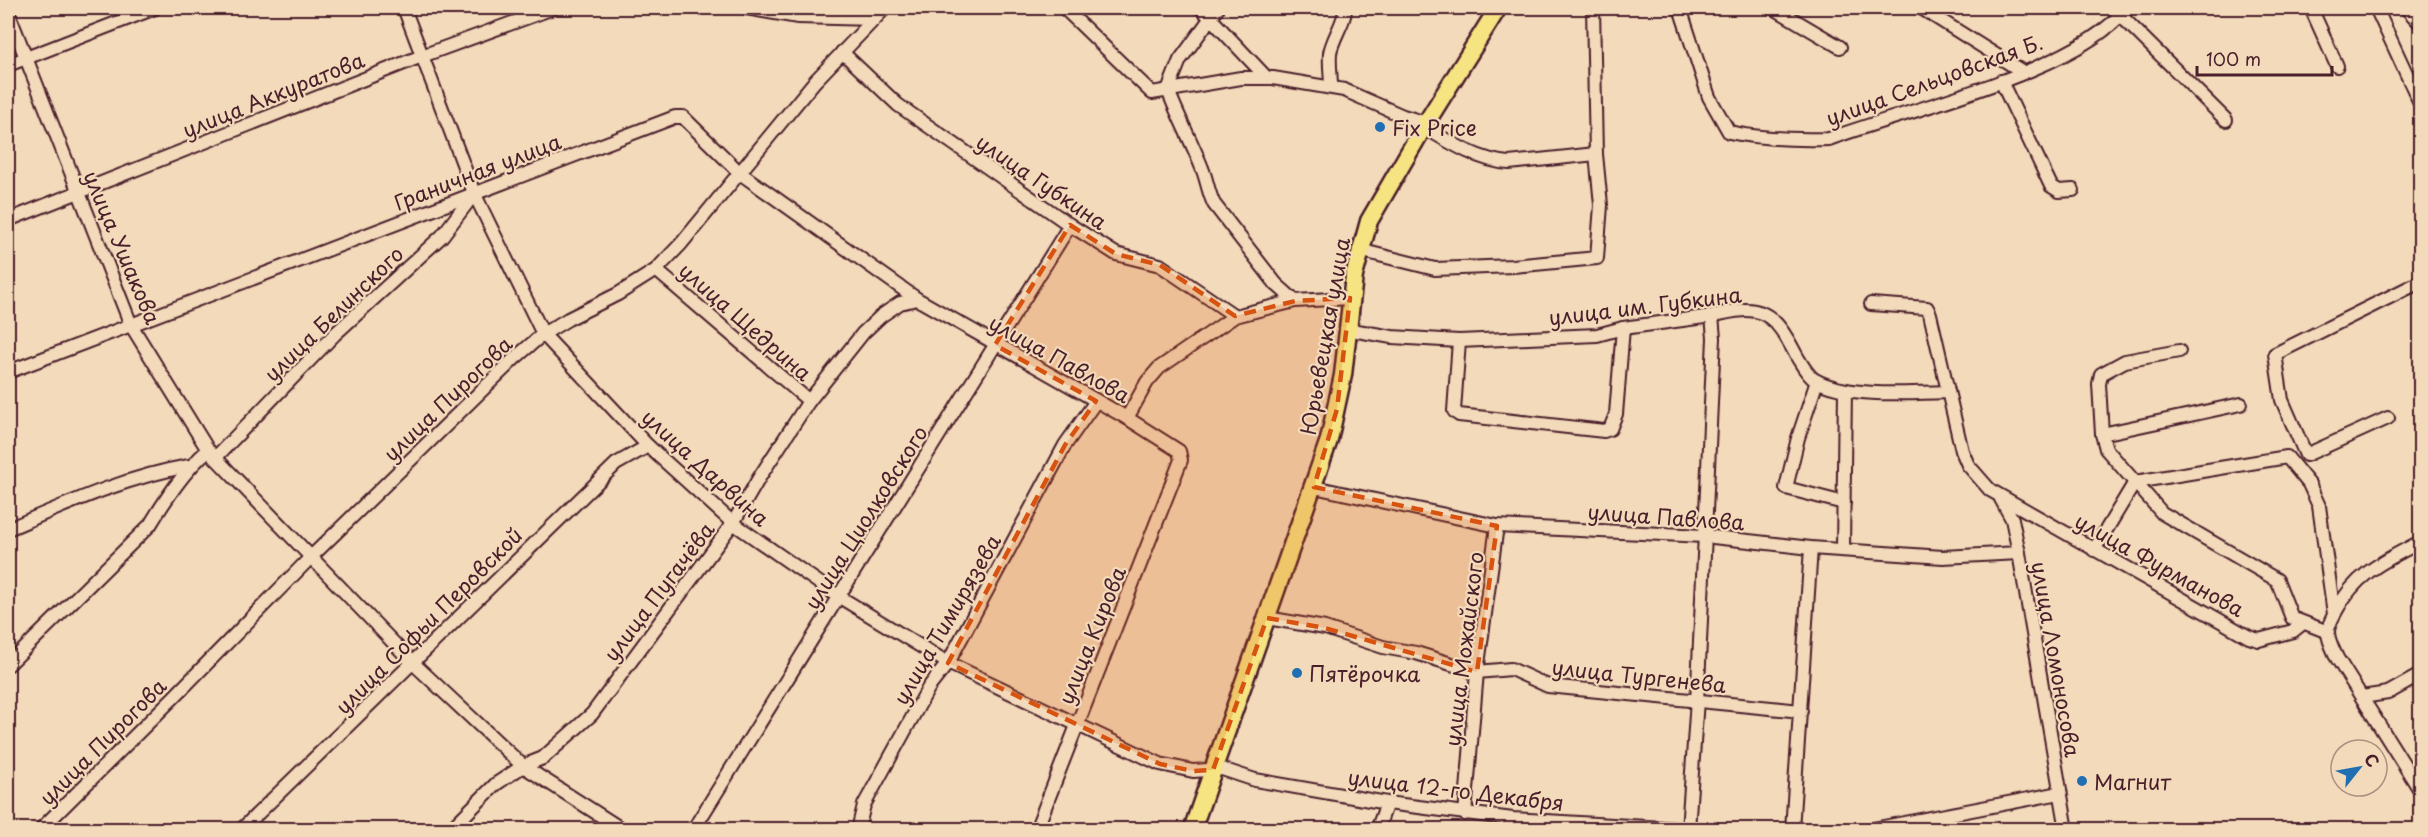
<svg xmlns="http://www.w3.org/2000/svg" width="2428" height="837" font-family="'Playpen Sans',sans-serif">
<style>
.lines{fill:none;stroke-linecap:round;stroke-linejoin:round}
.minor-casing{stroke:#4a1f2b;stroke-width:16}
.major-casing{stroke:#4a1f2b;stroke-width:21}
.minor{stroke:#f2daba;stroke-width:12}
.major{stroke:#f6e381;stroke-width:16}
.marked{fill:#d8530f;fill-opacity:0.2;stroke:#d8530f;stroke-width:4.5;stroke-dasharray:12 8;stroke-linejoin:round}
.poi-dot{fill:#1f6fb2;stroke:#f2daba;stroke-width:2}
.labels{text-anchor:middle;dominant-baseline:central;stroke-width:4.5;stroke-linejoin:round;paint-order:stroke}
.street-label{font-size:21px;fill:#4a1f2b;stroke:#f2daba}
.poi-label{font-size:21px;fill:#4a1f2b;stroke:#f2daba;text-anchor:start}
</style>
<rect width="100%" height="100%" fill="#f2daba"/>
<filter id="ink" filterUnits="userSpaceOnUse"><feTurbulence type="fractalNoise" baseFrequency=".0167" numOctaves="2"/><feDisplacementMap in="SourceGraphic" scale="12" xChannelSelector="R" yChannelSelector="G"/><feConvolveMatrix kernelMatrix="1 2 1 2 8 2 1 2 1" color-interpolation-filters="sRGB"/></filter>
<g filter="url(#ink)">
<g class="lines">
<g class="minor-casing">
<g id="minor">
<polyline points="404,8 474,193 543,334 648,446 733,523 838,596 948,663 1160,764 1193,771 1222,769 1255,780 1387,803 1513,819 1697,830"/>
<polyline points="746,8 798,17 873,19"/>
<polyline points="1064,8 1152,93 1241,78 1273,78 1344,90 1403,116 1426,123"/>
<polyline points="1201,8 1267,78"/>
<path d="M1218,8L1180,60L1168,90C1178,117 1192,142 1202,168C1207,180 1208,192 1214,204L1276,284L1295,301"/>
<path d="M1680,8L1709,97L1729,132C1762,139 1795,140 1829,139C1903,111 2082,70 2126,8"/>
<polyline points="1774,8 1840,47"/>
<polyline points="1921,8 2023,72"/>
<polyline points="2113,8 2226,120"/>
<polyline points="2311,8 2337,66"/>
<polyline points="2376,8 2420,103"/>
<polyline points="2406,8 2420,23"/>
<polyline points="8,12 131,325 208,450 413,663 523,766 623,830"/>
<polyline points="842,52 898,105 1070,225 1116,254 1160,265 1235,316"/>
<polyline points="8,65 155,8"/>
<polyline points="2001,81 2051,186 2059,191 2073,190"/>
<path d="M1331,87C1331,76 1329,64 1330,53C1332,39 1346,20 1345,8"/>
<path d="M1424,127C1449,142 1479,161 1509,163L1596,154"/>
<polyline points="8,220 422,56 553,8"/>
<polyline points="1359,250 1435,269 1513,266 1597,258 1601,205 1596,154 1593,8"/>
<polyline points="656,270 809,401"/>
<polyline points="1871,304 1927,308 1930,314 1962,451 1968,465 1990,490 2249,637 2259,640 2293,631 2303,623"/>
<path d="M1346,329L1392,337L1459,341L1597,335L1623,328L1712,316C1761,302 1774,312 1796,355C1801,363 1807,375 1815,380C1847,398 1912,393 1948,392"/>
<polyline points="1459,341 1454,411 1459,415 1604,431 1610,429 1616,414 1623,328"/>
<polyline points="2179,351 2125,361 2101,374 2099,384 2102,434 2106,449 2162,513 2277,580 2292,618 2328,632"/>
<polyline points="8,372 675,117 683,117 740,173 917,299 1127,418 1179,451 1181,460 1036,830"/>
<polyline points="1817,381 1798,438 1786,488 1844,503"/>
<polyline points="1127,418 1147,382 1159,368 1235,316 1295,301 1350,298"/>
<polyline points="2388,418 2306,455 2282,400 2275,354 2420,282"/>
<polyline points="2102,434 2241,404"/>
<polyline points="216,457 335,334 442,236 474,194"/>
<polyline points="1314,487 1497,526 1704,536 1811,548 1943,557 2019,553"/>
<polyline points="2001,499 2012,519 2019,553 2067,830"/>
<path d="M8,529C67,504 125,477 189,466"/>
<path d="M2420,542C2384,561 2356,573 2336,611C2333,617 2328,625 2328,632C2328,641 2334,651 2337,658L2420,790"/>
<polyline points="1843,549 1845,390"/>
<polyline points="2094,550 2135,482 2287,457 2309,484 2319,506 2334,614"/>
<polyline points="1267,618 1325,628 1383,647 1416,653 1477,672 1511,669 1548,686 1801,711"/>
<path d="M8,665L150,525C167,497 184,471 208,450"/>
<polyline points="2362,697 2388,693 2420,675"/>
<polyline points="1465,814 1477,672 1497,526"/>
<polyline points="40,830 173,698 312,556 514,359 543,334 568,319 618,294 656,270 681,244 815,81 885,8"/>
<polyline points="241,830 616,464 648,446"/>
<polyline points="450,830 496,784 523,766 543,758 592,714 733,523 759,478 809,401 863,333 881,316 900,303 917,299"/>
<polyline points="693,830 1070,225"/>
<polyline points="858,830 864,805 929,687 948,663 1065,445 1096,401"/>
<polyline points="1377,830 1387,803"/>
<polyline points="1688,830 1698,685 1714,338 1712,316"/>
<polyline points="1792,830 1811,548"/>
<polyline points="1868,830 2060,793"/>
</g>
</g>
<g class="major-casing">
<polyline id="major" points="1192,830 1329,440 1343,375 1354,276 1369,221 1426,123 1498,8"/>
</g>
<use href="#minor" class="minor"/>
<use href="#major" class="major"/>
</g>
</g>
<path class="marked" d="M1070,225L1116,254L1160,265L1235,316L1295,301L1350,298L1337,409L1314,487L1497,526L1477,672L1325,628L1267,618L1213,770L1193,771L1160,764L948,663L1065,445L1096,401L995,345Z"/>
<g class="poi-dot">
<circle cx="1380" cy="127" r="6"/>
<circle cx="1297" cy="673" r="6"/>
<circle cx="2082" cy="781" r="6"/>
</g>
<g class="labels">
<g class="street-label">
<text transform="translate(1934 79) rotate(-20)">улица Сельцовская Б.</text>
<text transform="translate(273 94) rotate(-22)">улица Аккуратова</text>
<text transform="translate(477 171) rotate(-21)">Граничная улица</text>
<text transform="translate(1042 181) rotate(34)">улица Губкина</text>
<text transform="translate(123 247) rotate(67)">улица Ушакова</text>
<text transform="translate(1645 305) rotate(-7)">улица им. Губкина</text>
<text transform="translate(333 313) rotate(-44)">улица Белинского</text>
<text transform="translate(746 321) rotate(41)">улица Щедрина</text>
<text transform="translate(1324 336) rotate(-80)">Юрьевецкая улица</text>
<text transform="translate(1060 358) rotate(29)">улица Павлова</text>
<text transform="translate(447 398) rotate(-44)">улица Пирогова</text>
<text transform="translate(706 467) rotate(42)">улица Дарвина</text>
<text transform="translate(1666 516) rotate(4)">улица Павлова</text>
<text transform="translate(865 517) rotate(-58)">улица Циолковского</text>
<text transform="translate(2160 564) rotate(29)">улица Фурманова</text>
<text transform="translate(658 591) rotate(-53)">улица Пугачёва</text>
<text transform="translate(946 619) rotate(-60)">улица Тимирязева</text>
<text transform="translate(428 620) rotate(-45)">улица Софьи Перовской</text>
<text transform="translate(1091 635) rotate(-68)">улица Кирова</text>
<text transform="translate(1463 649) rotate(-83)">улица Можайского</text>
<text transform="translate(2057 659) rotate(80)">улица Ломоносова</text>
<text transform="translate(1639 675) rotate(6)">улица Тургенева</text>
<text transform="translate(102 741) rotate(-45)">улица Пирогова</text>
<text transform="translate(1456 789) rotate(7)">улица 12-го Декабря</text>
</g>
<g class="poi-label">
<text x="1392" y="127">Fix Price</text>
<text x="1309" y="673">Пятёрочка</text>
<text x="2094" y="781">Магнит</text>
</g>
</g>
<rect width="2428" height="837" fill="none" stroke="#f2daba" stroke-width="30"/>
<rect x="15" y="15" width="2398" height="807" fill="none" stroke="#4a1f2b" stroke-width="2" filter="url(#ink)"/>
<g transform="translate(2359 768) rotate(59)"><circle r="28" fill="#f2daba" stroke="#af8f81" stroke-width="1.5"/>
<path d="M0-4.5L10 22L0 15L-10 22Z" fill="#1f6fb2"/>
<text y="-9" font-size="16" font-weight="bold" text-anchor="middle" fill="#4a1f2b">С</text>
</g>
<path d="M2197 66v9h135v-9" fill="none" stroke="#4a1f2b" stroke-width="3"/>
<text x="2206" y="66" font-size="18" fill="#4a1f2b" stroke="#f2daba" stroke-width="4.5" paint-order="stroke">100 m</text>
</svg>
